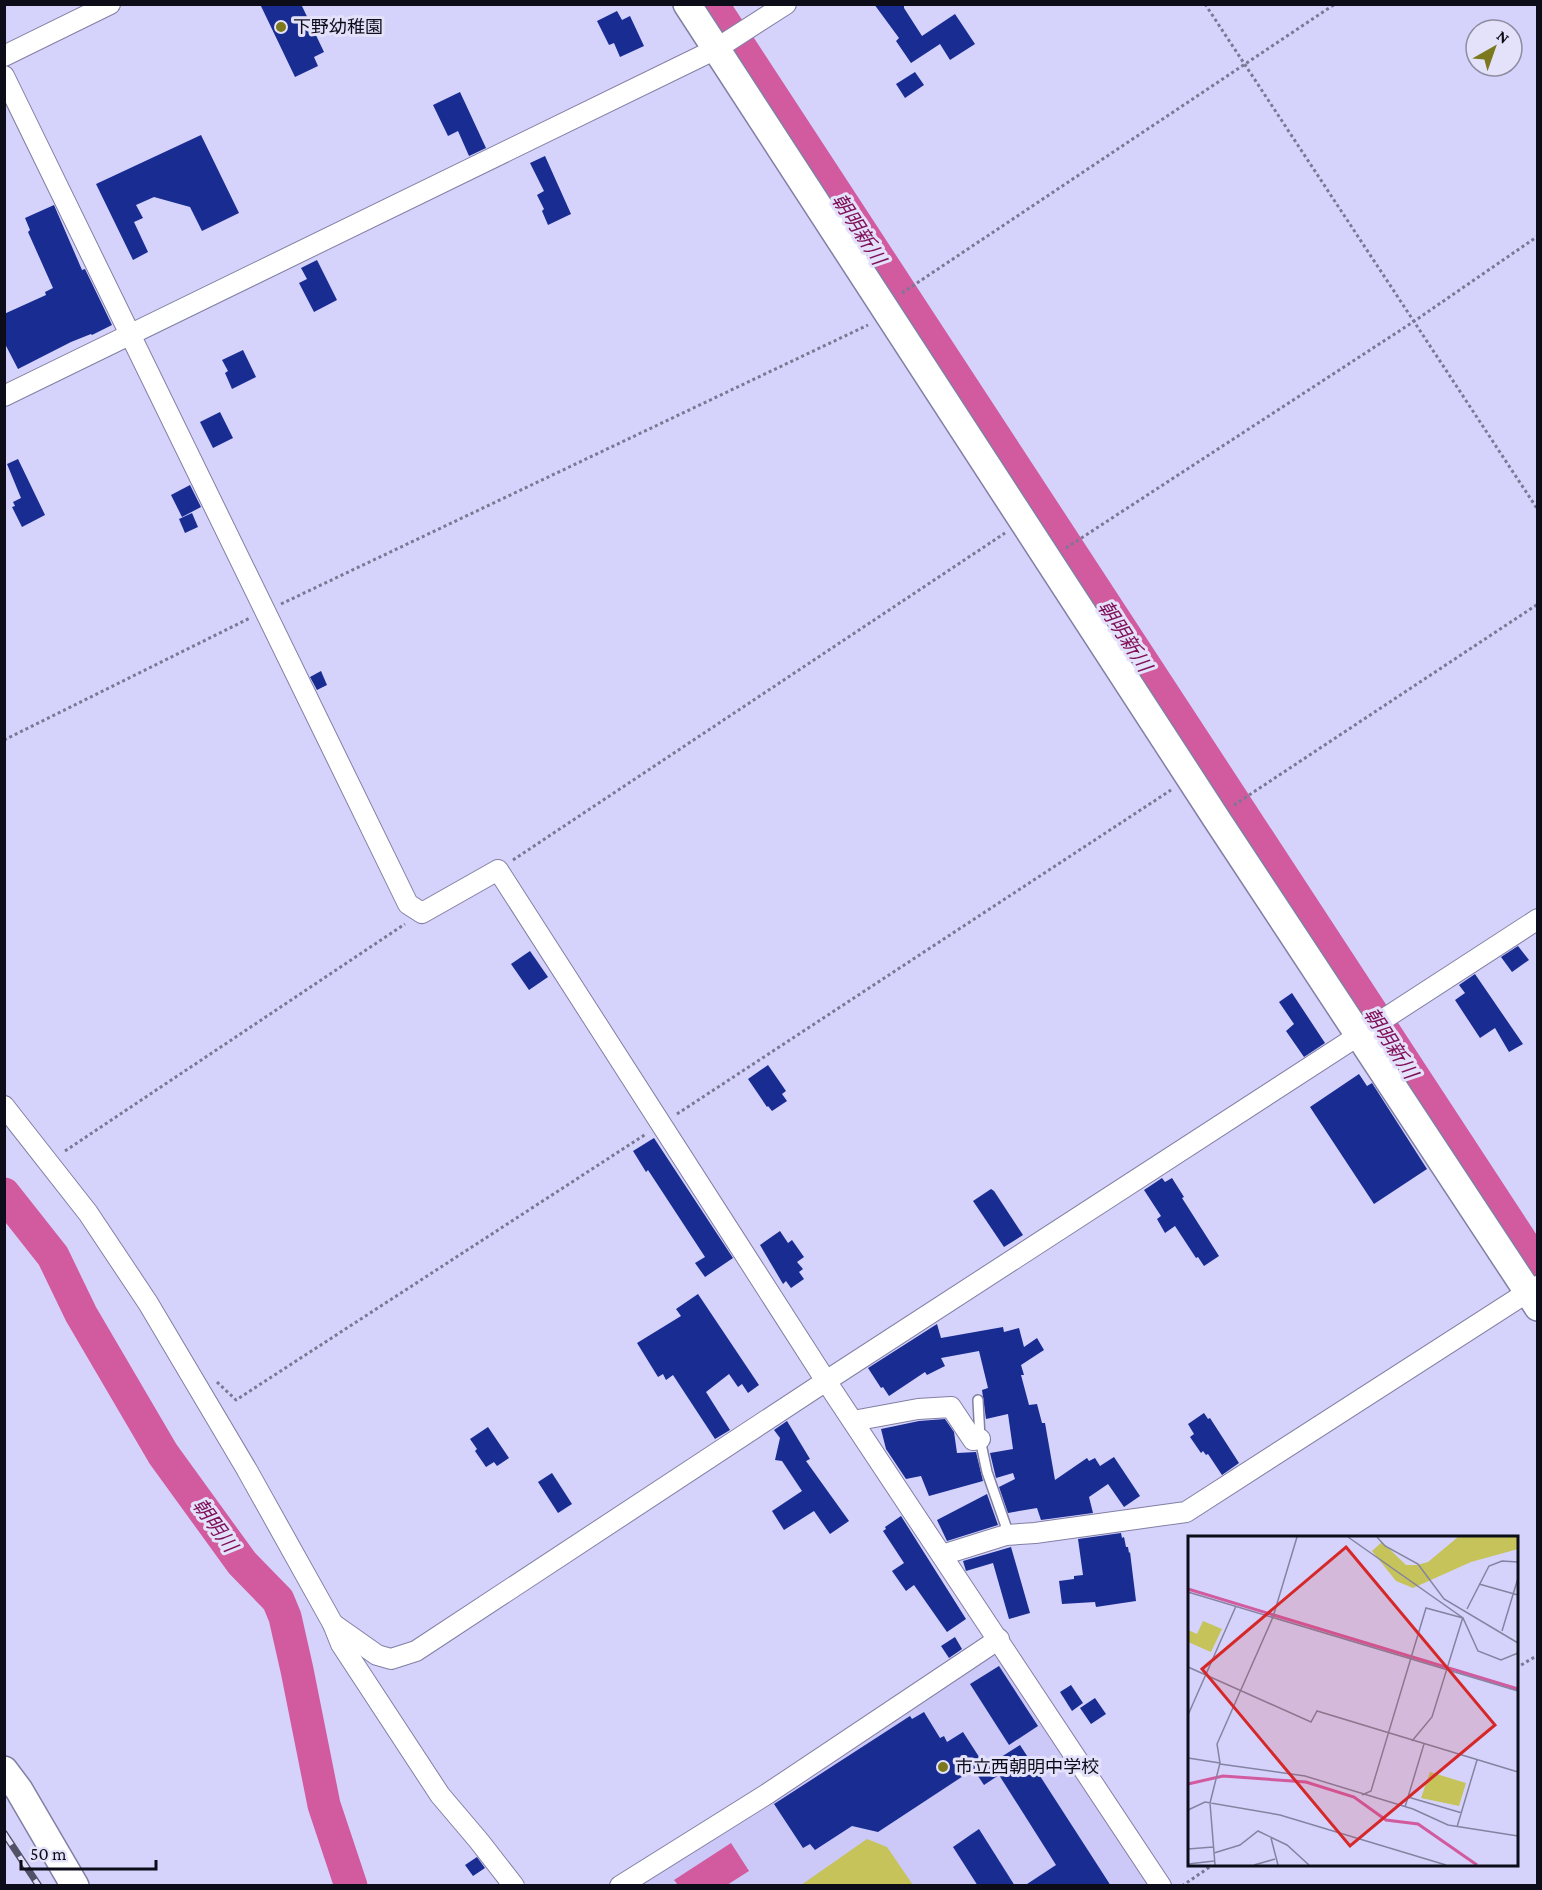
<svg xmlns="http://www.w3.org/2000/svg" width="1542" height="1890" font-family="'Crimson Pro','Noto Sans JP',serif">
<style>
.built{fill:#ccc9f8}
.green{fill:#c5c359}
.water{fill:#d25b9f}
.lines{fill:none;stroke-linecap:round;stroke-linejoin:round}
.river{stroke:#d25b9f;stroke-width:33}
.building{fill:#182c92}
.lane-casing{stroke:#827fa4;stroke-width:12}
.street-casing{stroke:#827fa4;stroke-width:22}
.secondary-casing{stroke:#827fa4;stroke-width:30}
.path{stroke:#7a7894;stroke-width:3;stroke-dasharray:3 3;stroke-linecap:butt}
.lane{stroke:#fff;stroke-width:9}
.street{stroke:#fff;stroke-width:20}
.secondary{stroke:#fff;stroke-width:27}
.rail-casing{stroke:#525167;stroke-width:7}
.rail{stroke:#e3e2fa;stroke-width:4.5;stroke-dasharray:14;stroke-linecap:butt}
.poi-dot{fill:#7b781e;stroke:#e3e2fa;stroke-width:2}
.labels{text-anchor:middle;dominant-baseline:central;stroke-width:6;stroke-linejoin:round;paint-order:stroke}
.poi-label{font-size:18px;fill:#0d0c19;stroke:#e3e2fa;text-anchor:start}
.water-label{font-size:20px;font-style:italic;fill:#7f0f58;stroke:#e3e2fa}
.inset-river{fill:none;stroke:#d25b9f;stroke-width:3}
.inset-road{fill:none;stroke:#8583a1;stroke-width:1.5}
.view{fill:#d62828;fill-opacity:0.15;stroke:#d62828;stroke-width:3}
.inset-edge{fill:none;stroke:#0d0c19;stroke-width:3}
</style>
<rect width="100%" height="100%" fill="#d5d3fb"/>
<polygon class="built" points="996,1649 1150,1886 632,1886"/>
<polygon class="green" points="867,1839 887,1847 913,1885 801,1885"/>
<polygon class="water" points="731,1843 749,1871 727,1885 678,1885 674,1880"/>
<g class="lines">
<g class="river">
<polyline points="712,4 1538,1267"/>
<polyline points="4,1194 53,1256 81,1314 163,1454 242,1563 278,1600 285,1617 297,1670 324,1805 351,1886"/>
</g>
</g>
<g class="building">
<polygon points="260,4 301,4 324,52 314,57 318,66 295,77"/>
<polygon points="874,4 904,4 904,8 922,36 955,14 975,44 950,60 940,44 911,63 896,41 899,38"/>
<polygon points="617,11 622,20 630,16 644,46 620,57 614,43 609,45 597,21"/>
<polygon points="915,72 924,85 905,98 896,84"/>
<polygon points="460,92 486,148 469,156 458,131 448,136 433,105"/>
<polygon points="201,135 239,213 202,231 190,207 154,197 136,205 143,218 134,222 148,252 133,260 96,184"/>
<polygon points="545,156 571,214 548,225 542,211 544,209 537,195 544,191 530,163"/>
<polygon points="54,205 82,270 85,269 112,325 92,335 91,334 71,342 18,369 4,342 4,314 46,295 45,292 53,288 28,232 30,230 25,218"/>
<polygon points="317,260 337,300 314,312 299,283 307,279 301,268"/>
<polygon points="243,350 256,377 232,389 225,373 228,371 222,360"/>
<polygon points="220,412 233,438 213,448 200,422"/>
<polygon points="18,459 45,515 22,527 12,507 15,506 13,502 21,498 7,464"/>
<polygon points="190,485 201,507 182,517 171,495"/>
<polygon points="192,513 198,527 185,533 179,519"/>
<polygon points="321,671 327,685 317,690 310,677"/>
<polygon points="1518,946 1529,960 1512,972 1501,957"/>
<polygon points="530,951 548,977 529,990 511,964"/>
<polygon points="1475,974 1523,1044 1509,1052 1495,1028 1480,1038 1455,1000 1465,993 1459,985"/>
<polygon points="1292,993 1325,1043 1304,1057 1286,1031 1294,1024 1279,1002"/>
<polygon points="768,1065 786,1091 782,1094 787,1101 772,1111 768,1106 767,1107 748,1079"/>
<polygon points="1359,1074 1367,1086 1372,1083 1427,1169 1374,1204 1310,1107"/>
<polygon points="654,1138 733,1258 705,1277 695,1263 705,1257 648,1170 646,1172 633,1151"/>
<polygon points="1162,1178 1165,1182 1172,1178 1184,1197 1182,1198 1219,1256 1204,1266 1198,1257 1196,1258 1175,1226 1165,1233 1157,1219 1161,1216 1144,1190"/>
<polygon points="991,1189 994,1191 1023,1235 1004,1247 973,1201"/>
<polygon points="780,1231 788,1243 792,1240 804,1257 797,1262 803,1269 799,1272 804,1279 791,1288 786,1281 783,1284 760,1245"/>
<polygon points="698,1294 759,1385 748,1393 742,1384 738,1387 729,1374 706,1392 730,1430 715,1439 673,1375 666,1380 663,1374 658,1377 637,1343 681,1316 676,1309"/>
<polygon points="937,1324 941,1338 1003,1327 1004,1332 1019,1328 1024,1347 1037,1338 1044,1350 1021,1365 1024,1375 1021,1375 1029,1405 1037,1404 1042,1423 1045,1423 1055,1480 1087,1458 1089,1461 1095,1458 1100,1466 1114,1457 1140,1496 1124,1507 1108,1484 1089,1497 1093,1513 1041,1520 1037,1508 1008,1513 999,1487 1015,1479 1013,1473 996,1478 990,1453 1013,1449 1008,1414 986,1419 982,1390 988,1388 979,1351 941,1358 945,1366 927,1375 925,1372 889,1396 883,1387 881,1388 868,1368"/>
<polygon points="1204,1413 1208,1419 1210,1418 1239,1463 1222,1475 1208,1454 1206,1455 1203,1451 1201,1453 1190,1437 1194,1434 1188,1424"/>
<polygon points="945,1419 954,1432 957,1453 976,1452 983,1481 929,1496 921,1476 906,1479 886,1449 881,1429 919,1421"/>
<polygon points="787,1421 810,1459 806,1461 849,1521 830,1534 814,1511 784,1530 772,1511 802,1491 782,1461 775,1460 780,1438 774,1430"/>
<polygon points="488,1427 509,1458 497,1466 494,1462 486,1467 475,1451 477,1449 470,1439"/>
<polygon points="552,1473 572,1504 558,1513 538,1482"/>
<polygon points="987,1494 998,1525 947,1541 937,1520"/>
<polygon points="901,1516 966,1619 947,1632 914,1585 906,1591 892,1571 904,1563 883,1531 886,1529 885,1527"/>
<polygon points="1121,1533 1122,1538 1124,1537 1126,1547 1128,1547 1129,1553 1130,1552 1136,1601 1096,1607 1095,1602 1062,1604 1059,1581 1074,1579 1074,1576 1083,1575 1078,1539"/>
<polygon points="1011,1547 1030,1613 1009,1619 993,1563 966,1571 963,1561"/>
<polygon points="955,1637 962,1649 949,1658 941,1646"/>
<polygon points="999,1666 1038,1726 1009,1745 970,1684"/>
<polygon points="1071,1685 1083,1703 1072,1711 1060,1692"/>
<polygon points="1095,1698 1106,1714 1091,1724 1080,1708"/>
<polygon points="924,1712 940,1738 944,1736 947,1742 963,1732 983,1763 878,1832 852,1826 815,1850 810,1844 803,1848 774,1804 910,1716 912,1719"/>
<polygon points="1020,1745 1111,1886 1024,1886 1056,1865 999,1775 984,1785 976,1773"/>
<polygon points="979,1829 1015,1886 978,1886 953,1847"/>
<polygon points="477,1857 485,1868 473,1876 465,1865"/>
</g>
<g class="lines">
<g class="lane-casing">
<polyline id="lane" points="978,1400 980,1439 987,1472 1009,1535"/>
</g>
<g class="street-casing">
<g id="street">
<polyline points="4,56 110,4"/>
<polyline points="4,76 408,904 422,913 498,870 826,1381 1161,1886"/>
<polyline points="4,396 716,49 786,4"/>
<polyline points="4,1106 88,1213 148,1303 247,1470 333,1624 341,1644 440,1795 479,1841 514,1886"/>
<polyline points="853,1421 918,1409 951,1407 973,1440 980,1439"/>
<polyline points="942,1555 1006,1535 1035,1533 1186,1512 1537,1286"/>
<polyline points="333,1624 377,1655 391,1659 416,1651 826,1381 1538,919"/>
<polyline points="620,1886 767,1794 999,1639"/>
</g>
</g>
<g class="secondary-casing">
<g id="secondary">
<polyline points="687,4 1216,818 1538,1307"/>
<polyline points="4,1770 19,1790 75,1886"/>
</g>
</g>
<g class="path">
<polyline points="1205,4 1538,510"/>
<polyline points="902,293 1335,4"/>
<polyline points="1066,548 1413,322 1538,236"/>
<polyline points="281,604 868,325"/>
<polyline points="4,740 250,618"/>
<polyline points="1234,805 1538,604"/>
<polyline points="513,860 1005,533"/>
<polyline points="677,1114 1171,790"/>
<polyline points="65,1151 405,924"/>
<polyline points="217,1382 236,1400 646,1134"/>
<polyline points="1516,1668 1538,1655"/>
<polyline points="1182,1886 1214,1864"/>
</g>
<use href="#lane" class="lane"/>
<use href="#street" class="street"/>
<use href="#secondary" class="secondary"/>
<g class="rail-casing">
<polyline id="rail" points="4,1833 39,1886"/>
</g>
<use href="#rail" class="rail"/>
</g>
<g class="poi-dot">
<circle cx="281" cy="27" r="6"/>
<circle cx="943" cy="1767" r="6"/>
</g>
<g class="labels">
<g class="poi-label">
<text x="293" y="27">下野幼稚園</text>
<text x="955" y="1767">市立西朝明中学校</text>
</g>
<g class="water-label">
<text transform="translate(859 229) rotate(57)">朝明新川</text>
<text transform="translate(1125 636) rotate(57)">朝明新川</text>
<text transform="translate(1391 1043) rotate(57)">朝明新川</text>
<text transform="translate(215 1525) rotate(54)">朝明川</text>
</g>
</g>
<g transform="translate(1188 1536)">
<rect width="330" height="330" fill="#d5d3fb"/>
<path d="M270,1H330V13L283,26L225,52L208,45L184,15L194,6L218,29H229L240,26ZM15,85L34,93L23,116L0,106V94L9,98ZM242,236L278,247L271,270L233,262Z" fill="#c5c359"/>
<path class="inset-river" d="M0,53L330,153M0,248L35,240L118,246L166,261L198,284L230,288L289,329"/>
<path class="inset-road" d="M160,1L275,82L290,115L313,124L330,117M189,1L197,10L230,28L256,63L330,107M291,48L330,59M0,56L330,155M279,73L301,30L314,25L330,26M314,95L330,42M0,131L123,186L129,175L330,236M0,179L48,70M224,205L244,181L275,81M0,222L32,227M32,228L117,240L225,273L260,289L330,300M174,259L183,255L238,72L275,82M220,261L274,277M22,267L32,227L29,208L85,81L109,1M22,267L27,329M217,271L236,208M0,274L17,266L92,279L258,329M269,291L289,224M83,302L90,329M0,313L25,311M26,317L52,309L70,295L99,309L121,329M0,328L26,325M66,329L87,323"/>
<path class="view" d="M158,11L307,189L162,310L14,133Z"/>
<rect width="330" height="330" class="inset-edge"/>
</g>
<rect width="1542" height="1890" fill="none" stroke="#0d0c19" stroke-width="12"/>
<g transform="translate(1494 48) rotate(40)"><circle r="28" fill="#e3e2fa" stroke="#8d8ca0" stroke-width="1.5"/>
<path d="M0-4.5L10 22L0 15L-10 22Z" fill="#7b781e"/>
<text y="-9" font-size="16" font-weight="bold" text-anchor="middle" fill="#0d0c19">N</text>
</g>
<path d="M21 1860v9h135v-9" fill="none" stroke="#0d0c19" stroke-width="3"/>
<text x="30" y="1860" font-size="18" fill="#0d0c19" stroke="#e3e2fa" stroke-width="4.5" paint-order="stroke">50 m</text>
</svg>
